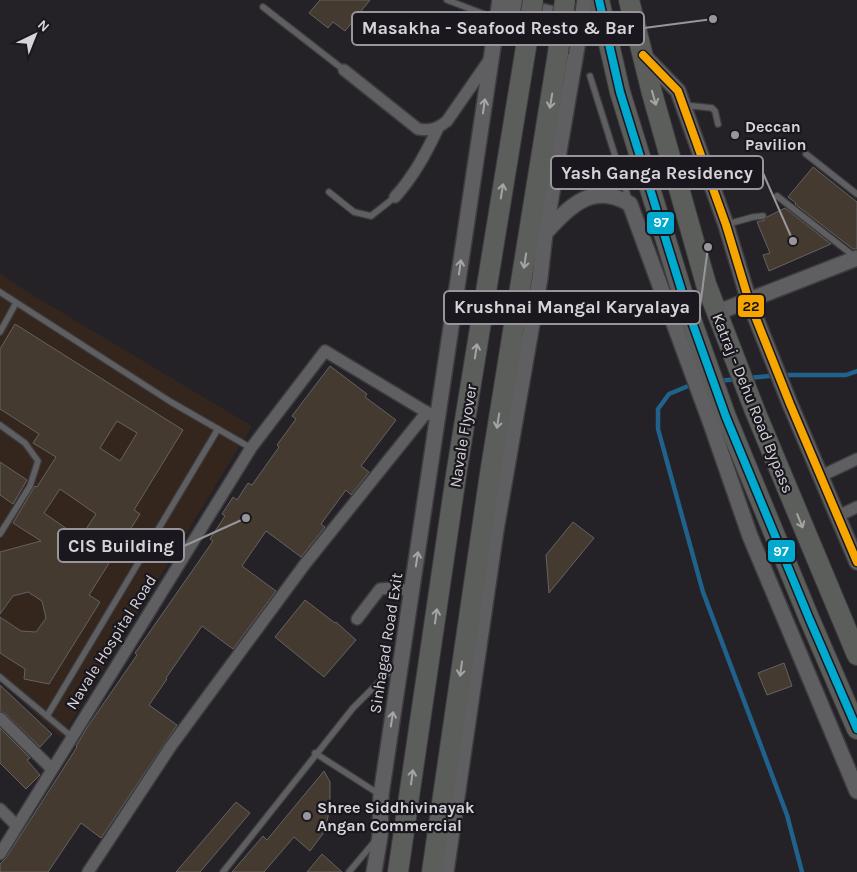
<svg xmlns="http://www.w3.org/2000/svg" width="857" height="872" font-family="Karla,sans-serif">
<style>
.education{fill:#34251d}
.lines{fill:none;stroke-linecap:round;stroke-linejoin:round}
.stream{stroke:#20628b;stroke-width:4.5}
.building{fill:#453a30;stroke:#656264;fill-rule:evenodd}
.lane-casing{stroke:#3d3c3f;stroke-width:8}
.street-casing{stroke:#3d3c3f;stroke-width:14}
.secondary-casing{stroke:#3d3c3f;stroke-width:18}
.highway-casing{stroke:#3d3c3f;stroke-width:22}
.lane{stroke:#5f5e60;stroke-width:5.5}
.street{stroke:#5f5e60;stroke-width:11}
.secondary{stroke:#5f5e60;stroke-width:15}
.highway{stroke:#5b5e5b;stroke-width:20}
.highway-bridge-casing{stroke:#3d3c3f;stroke-width:22;stroke-linecap:butt}
.highway-bridge{stroke:#5b5e5b;stroke-width:20}
.bus-1-casing{stroke:#1b171e;stroke-width:11}
.bus-2-casing{stroke:#1b171e;stroke-width:11}
.bus-1{stroke:#00a9ce;stroke-width:8}
.bus-2{stroke:#f7a600;stroke-width:8}
.oneway{stroke:#a5a5a7}
.oneway2{stroke:#a6a5a9}
.poi-dot{fill:#98969b;stroke:#1b171e;stroke-width:2}
.labels{text-anchor:middle;dominant-baseline:central;stroke-width:4.5;stroke-linejoin:round;paint-order:stroke}
.poi-label{font-size:16px;font-weight:bold;fill:#d6d4d9;stroke:#1b171e;text-anchor:start}
.street-label{font-size:16px;fill:#d6d4d9;stroke:#1b171e}
.leader{fill:none;stroke:#98969b;stroke-width:2}
.callout-dot{fill:#98969b;stroke:#1b171e;stroke-width:2}
.callout{fill:#1b171e;stroke:#98969b;stroke-width:2}
.callout-label{font-size:18px;text-anchor:middle;font-weight:bold;fill:#d6d4d9}
.line-badge{stroke:#1b171e;stroke-width:2}
.badge-label{font-size:14px;text-anchor:middle;font-weight:bold;fill:#fff}
.pale-badge-label{font-size:14px;text-anchor:middle;font-weight:bold;fill:#111}
</style>
<rect width="100%" height="100%" fill="#242227"/>
<polygon class="education" points="0,273 26,291 252,426 61,738 0,680"/>
<g class="lines">
<g class="stream">
<polyline points="748,378 779,375 846,375 857,371"/>
<polyline points="718,381 738,379"/>
<polyline points="693,384 669,394 658,409 658,429 703,592 787,815 802,872"/>
</g>
</g>
<g class="building">
<polygon points="320,0 370,0 345,31 333,22 328,28 309,13"/>
<polygon points="813,167 857,202 857,249 853,249 795,204 796,203 788,197"/>
<polygon points="785,208 831,244 769,271 763,255 770,253 757,222 765,220 767,217"/>
<path d="M15,324L183,430L134,510L140,514L89,595L100,602L49,684L24,679L25,669L0,653V617L21,631L36,632L46,618L42,601L28,592L13,596L0,614V552L41,541L13,523L35,486L37,487L56,457L33,443L39,434L0,409V349ZM117,421L137,433L120,461L100,448ZM60,489L96,514L80,538L44,513Z"/>
<polygon points="330,366 367,394 365,397 396,420 361,466 369,472 351,495 346,490 321,524 325,527 301,557 266,531 242,566 276,591 233,649 202,626 166,678 167,679 149,705 177,725 101,838 81,823 48,872 0,872 0,864 6,858 77,747 76,746 88,726 137,655 135,653 213,541 210,539 225,516 222,514 233,497 237,500 248,483 252,485 279,447 277,445 296,419 292,416"/>
<polygon points="0,462 27,480 13,504 0,495"/>
<polygon points="573,522 594,538 549,593 546,555"/>
<polygon points="305,600 335,623 336,622 356,640 324,677 275,637"/>
<polygon points="784,663 792,686 767,695 758,673"/>
<polygon points="0,685 52,734 40,747 5,713 0,711"/>
<polygon points="0,728 30,758 27,760 40,775 26,789 0,763"/>
<polygon points="324,771 330,782 330,807 325,831 310,851 294,837 264,872 232,872 263,836 267,840"/>
<polygon points="236,802 250,813 200,872 176,872"/>
<polygon points="322,854 342,872 307,872"/>
</g>
<g class="lines">
<g class="lane-casing">
<g id="lane">
<polyline points="447,0 497,19"/>
<polyline points="263,7 344,70"/>
<polyline points="590,76 629,200"/>
<polyline points="684,105 712,108 715,111 718,124"/>
<polyline points="806,154 857,194"/>
<polyline points="329,192 354,212 371,216 395,197"/>
<polyline points="777,196 855,257"/>
<polyline points="728,224 753,217 763,216"/>
<polyline points="0,292 171,402 251,448"/>
<polyline points="0,332 16,303"/>
<polyline points="0,425 25,443 38,461 30,486 0,534"/>
<polyline points="0,677 72,737"/>
<polyline points="47,716 218,429"/>
<polyline points="315,753 379,794"/>
<polyline points="223,872 353,708 396,665"/>
<polyline points="349,872 375,841"/>
</g>
</g>
<g class="street-casing">
<g id="street">
<path d="M344,70L418,129C431,131 437,129 447,121L490,59"/>
<path d="M395,197C414,176 426,153 438,128"/>
<polyline points="821,476 857,459"/>
<polyline points="838,516 857,507"/>
<polyline points="357,619 380,589 391,588 412,591"/>
<polyline points="0,718 52,769"/>
<polyline points="0,809 17,826"/>
<polyline points="0,854 251,448 325,351 438,419"/>
<polyline points="88,872 171,746 305,564 427,412"/>
</g>
</g>
<g class="secondary-casing">
<g id="secondary">
<polyline points="500,2 572,18"/>
<polyline points="643,55 678,91 726,225 749,301 790,404 857,562"/>
<path d="M546,232C570,205 594,182 630,204L711,424L750,536L857,791"/>
<polyline points="716,313 857,258"/>
<polyline points="374,872 380,836 381,795 500,0"/>
<polyline points="446,872 496,530 540,278 545,233 585,0"/>
</g>
</g>
<g class="highway-casing">
<g id="highway">
<polyline points="599,0 620,92 687,308 726,417 809,618 857,729"/>
<polyline points="629,0 652,93 706,284 755,411 857,655"/>
<polyline points="398,872 457,469 526,47"/>
<polyline points="432,872 490,474 558,53"/>
</g>
</g>
<use href="#lane" class="lane"/>
<use href="#street" class="street"/>
<use href="#secondary" class="secondary"/>
<use href="#highway" class="highway"/>
<g class="highway-bridge-casing">
<g id="highway-bridge">
<polyline points="526,47 533,0"/>
<polyline points="558,53 565,0"/>
</g>
</g>
<use href="#highway-bridge" class="highway-bridge"/>
<g class="bus-1-casing">
<polyline id="bus-1" points="599,0 620,92 687,308 726,417 809,618 857,729"/>
</g>
<g class="bus-2-casing">
<polyline id="bus-2" points="643,55 678,91 726,225 749,301 790,404 857,562"/>
</g>
<use href="#bus-1" class="bus-1"/>
<use href="#bus-2" class="bus-2"/>
</g>
<defs><path id="oneway-shaft" d="M-6 0H5M1.5-3L5.5 0L1.5 3" fill="none" stroke-width="1.6" stroke-linecap="round" stroke-linejoin="round" transform="scale(1.25)"/></defs>
<g class="oneway">
<use href="#oneway-shaft" transform="translate(654 98) rotate(74)"/>
<use href="#oneway-shaft" transform="translate(551 101) rotate(99)"/>
<use href="#oneway-shaft" transform="translate(502 191) rotate(-81)"/>
<use href="#oneway-shaft" transform="translate(525 261) rotate(99)"/>
<use href="#oneway-shaft" transform="translate(476 351) rotate(-81)"/>
<use href="#oneway-shaft" transform="translate(498 421) rotate(99)"/>
<use href="#oneway-shaft" transform="translate(800 521) rotate(68)"/>
<use href="#oneway-shaft" transform="translate(436 616) rotate(-82)"/>
<use href="#oneway-shaft" transform="translate(461 669) rotate(98)"/>
<use href="#oneway-shaft" transform="translate(412 777) rotate(-82)"/>
</g>
<g class="oneway2">
<use href="#oneway-shaft" transform="translate(484 106) rotate(-82)"/>
<use href="#oneway-shaft" transform="translate(460 267) rotate(-82)"/>
<use href="#oneway-shaft" transform="translate(417 559) rotate(-81)"/>
<use href="#oneway-shaft" transform="translate(392 719) rotate(-81)"/>
</g>
<g class="poi-dot">
<circle cx="735" cy="135" r="5"/>
<circle cx="307" cy="816" r="5"/>
</g>
<g class="labels">
<g class="poi-label">
<text x="745" y="126">Deccan<tspan x="745" dy="18">Pavilion</tspan></text>
<text x="317" y="807">Shree Siddhivinayak<tspan x="317" dy="18">Angan Commercial</tspan></text>
</g>
<g class="street-label">
<text transform="translate(753 403) rotate(68)">Katraj - Dehu Road Bypass</text>
<text transform="translate(463 436) rotate(-81)">Navale Flyover</text>
<text transform="translate(111 642) rotate(-58)">Navale Hospital Road</text>
<text transform="translate(386 643) rotate(-81)">Sinhagad Road Exit</text>
</g>
</g>
<path class="leader" d="M713 19L644 28M793 241L763 173M708 247L700 307M246 518L184 546"/>
<g class="callout-dot">
<circle cx="713" cy="19" r="5"/>
<circle cx="793" cy="241" r="5"/>
<circle cx="708" cy="247" r="5"/>
<circle cx="246" cy="518" r="5"/>
</g>
<g class="callout">
<rect x="352" y="12" width="292" height="33" rx="5"/>
<rect x="551" y="156" width="212" height="33" rx="5"/>
<rect x="444" y="291" width="256" height="33" rx="5"/>
<rect x="58" y="529" width="126" height="33" rx="5"/>
</g>
<g class="callout-label">
<text x="498" y="34">Masakha - Seafood Resto &amp; Bar</text>
<text x="657" y="179">Yash Ganga Residency</text>
<text x="572" y="313">Krushnai Mangal Karyalaya</text>
<text x="121" y="552">CIS Building</text>
</g>
<g class="line-badge">
<rect x="646" y="211" width="29" height="24" rx="5" fill="#00a9ce"/>
<rect x="737" y="294" width="28" height="24" rx="5" fill="#f7a600"/>
<rect x="767" y="539" width="29" height="24" rx="5" fill="#00a9ce"/>
</g>
<g class="badge-label">
<text x="661" y="227">97</text>
<text x="781" y="556">97</text>
</g>
<g class="pale-badge-label">
<text x="751" y="311">22</text>
</g>
<g transform="translate(35 35) rotate(43)" stroke="#1b171e" stroke-width="4" paint-order="stroke">
<path d="M0-4L9 19L0 12L-9 19Z" fill="#d6d4d9"/>
<text y="-8" font-size="14" font-weight="bold" text-anchor="middle" fill="#d6d4d9">N</text>
</g>
</svg>
